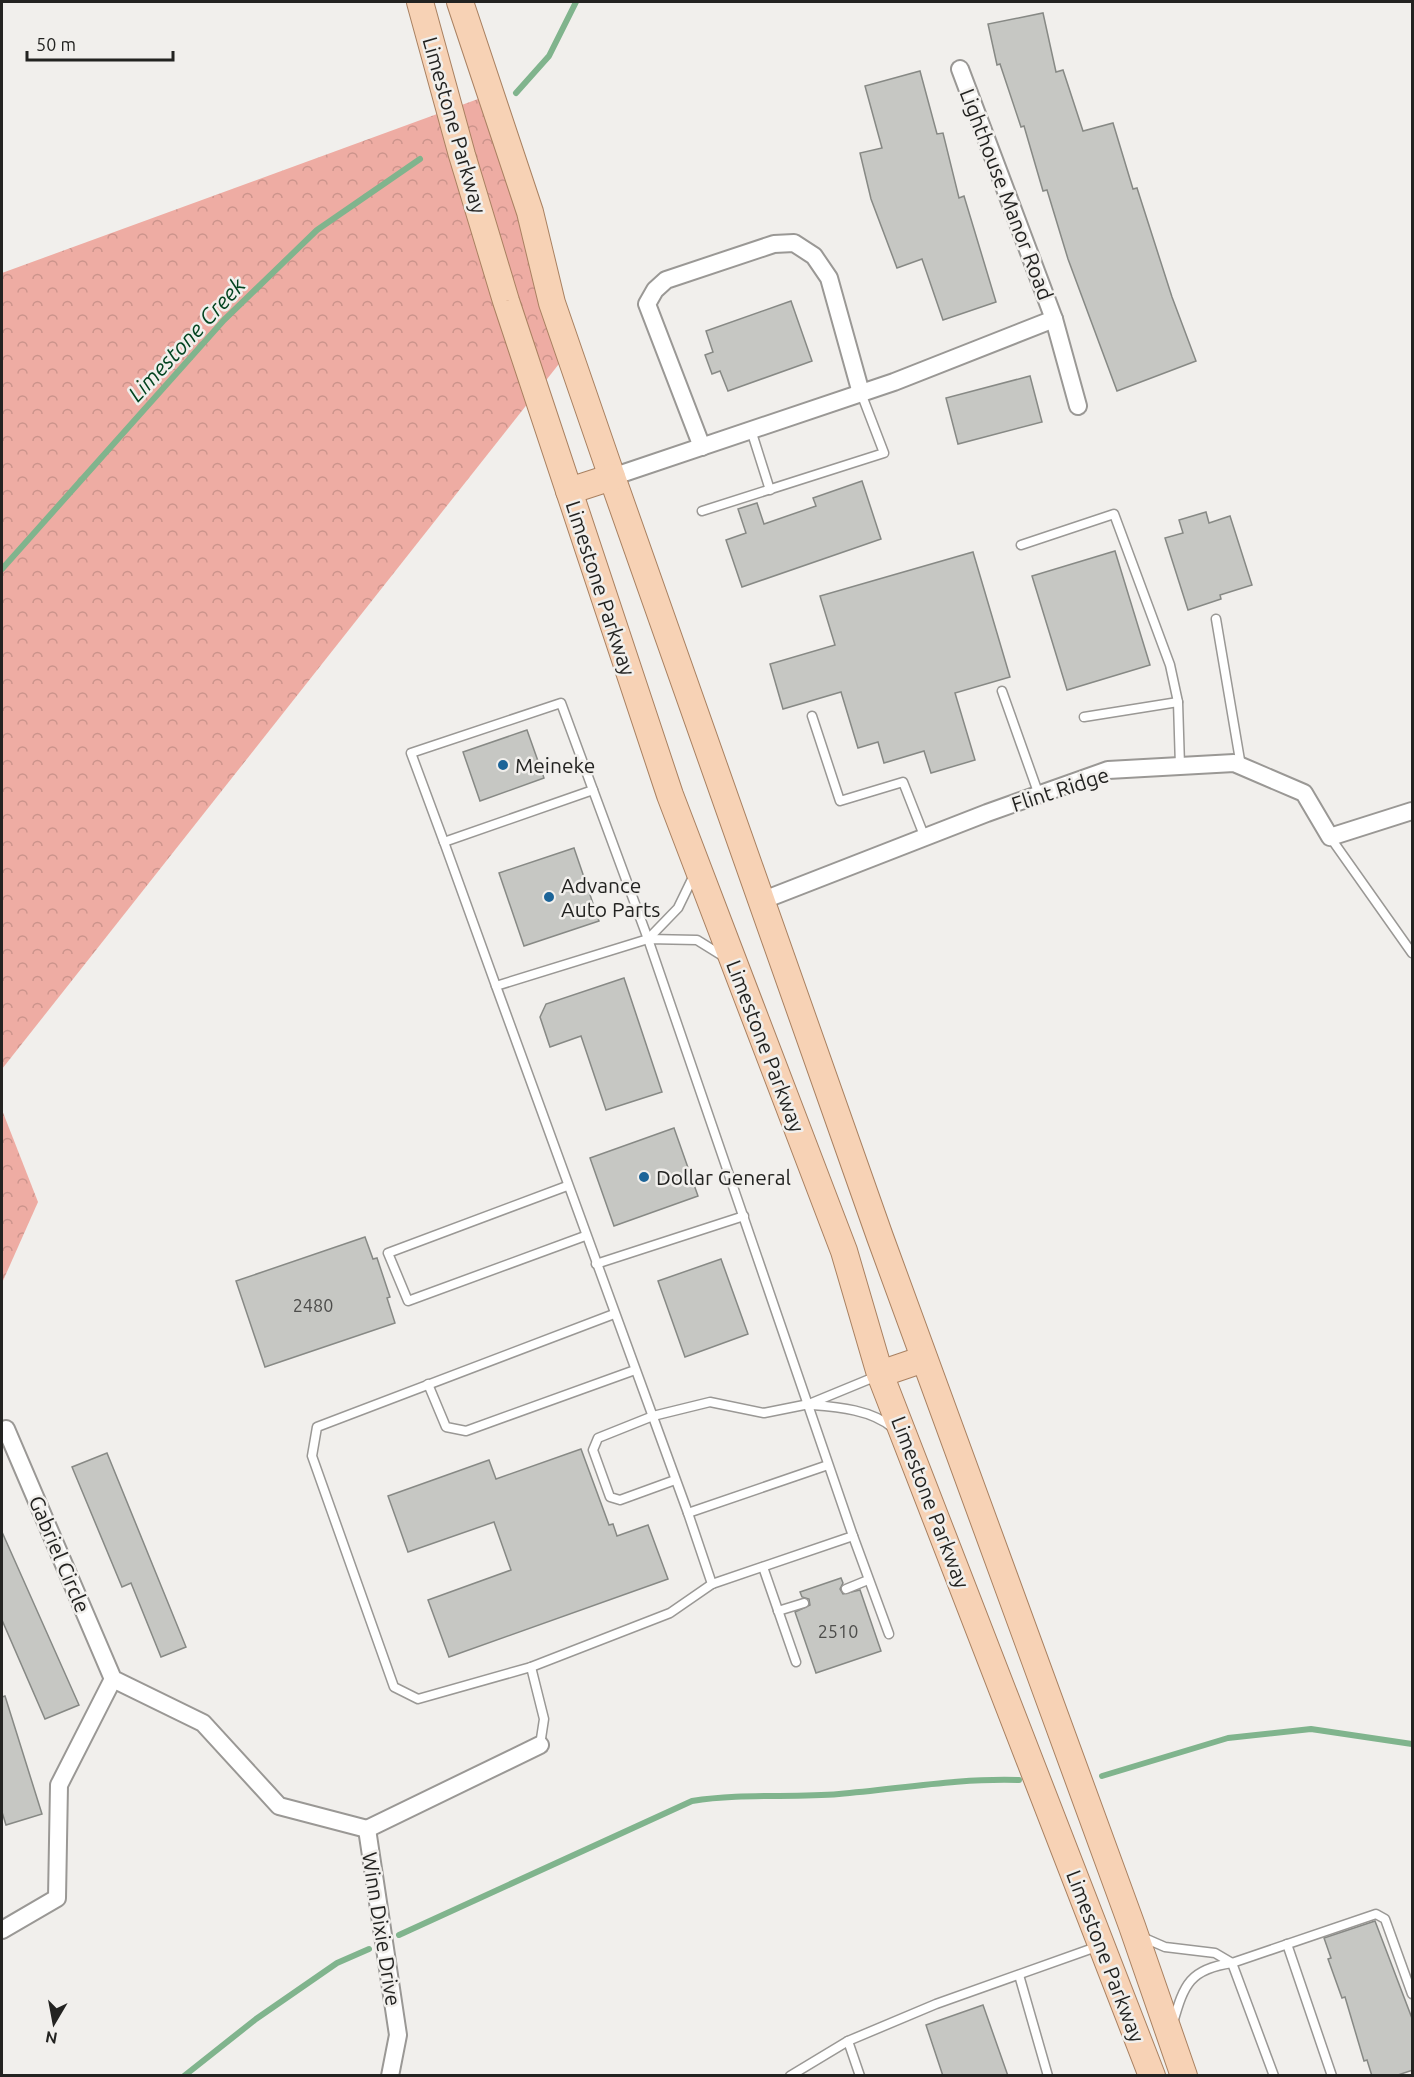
<svg xmlns="http://www.w3.org/2000/svg" width="1414" height="2077" font-family="Ubuntu,sans-serif">
<style>
.forest{fill:url(#forest-crowns)}
.lines{fill:none;stroke-linecap:round;stroke-linejoin:round}
.stream{stroke:#80b48d;stroke-width:6}
.building{fill:#c6c7c3;stroke:#878985;stroke-width:1.5}
.service-casing{stroke:#9a9895;stroke-width:11}
.minor-casing{stroke:#9a9895;stroke-width:20}
.primary-casing{stroke:#a98161;stroke-width:28}
.service{stroke:#fff;stroke-width:8}
.minor{stroke:#fff;stroke-width:16}
.primary{stroke:#f7d2b5;stroke-width:26}
.poi-dot{fill:#1c6498;stroke:#f1efec;stroke-width:2}
.labels{text-anchor:middle;dominant-baseline:central;stroke-width:5;stroke-linejoin:round;paint-order:stroke}
.number-label{font-size:18px;fill:#4c4c4a}
.street-label{font-size:21px;fill:#232321;stroke:#f1efec}
.poi-label{font-size:21px;fill:#232321;stroke:#f1efec;text-anchor:start}
.water-label{font-size:22px;font-style:italic;fill:#034420;stroke:#f1efec}
</style>
<defs>
<pattern id="forest-crowns" width="20" height="18" patternUnits="userSpaceOnUse" patternTransform="scale(1.5)"><rect width="20" height="18" fill="#eeaca3"/><path d="M2 6a3 3 0 1 1 6 0M12 15a3 3 0 1 1 6 0" fill="none" stroke="#cc948c"/></pattern>
</defs>
<rect width="100%" height="100%" fill="#f1efec"/>
<g class="forest">
<polygon points="478,99 566,355 2,1069 2,273"/>
<polygon points="2,1110 38,1202 2,1283"/>
</g>
<g class="lines">
<g class="stream">
<polyline points="516,93 549,56 576,2"/>
<polyline points="2,569 224,320 317,230 420,159"/>
<polyline points="1102,1776 1228,1738 1311,1729 1412,1744"/>
<path d="M399,1935L692,1801C741,1793 790,1798 839,1794C899,1789 958,1778 1019,1780"/>
<polyline points="184,2076 256,2019 337,1963 369,1949"/>
</g>
</g>
<g class="building">
<polygon points="1043,13 1056,72 1063,70 1083,131 1113,123 1133,189 1137,188 1172,297 1196,361 1117,391 1068,259 1047,190 1043,191 1024,126 1021,127 1000,64 997,65 988,24"/>
<polygon points="920,71 937,134 943,133 959,198 964,196 996,302 943,320 922,259 897,268 871,199 860,153 882,148 865,86"/>
<polygon points="791,301 812,361 728,391 720,371 712,374 705,355 713,352 706,331"/>
<polygon points="1030,376 1042,422 958,444 946,398"/>
<polygon points="862,481 881,539 742,587 726,540 746,533 738,509 757,503 764,524 816,506 813,498"/>
<polygon points="1206,512 1209,523 1230,516 1252,585 1220,595 1221,599 1188,610 1165,538 1183,533 1179,520"/>
<polygon points="1115,551 1150,665 1067,690 1032,576"/>
<polygon points="973,552 1010,677 955,693 975,760 931,773 924,751 884,763 878,742 858,748 841,692 783,709 770,664 835,645 820,596"/>
<polygon points="527,730 544,778 480,801 463,752"/>
<polygon points="574,848 599,921 524,946 499,873"/>
<polygon points="624,978 662,1092 606,1110 581,1036 550,1047 540,1017 546,1004"/>
<polygon points="674,1128 698,1196 614,1226 590,1158"/>
<polygon points="365,1237 373,1259 377,1258 390,1297 387,1298 395,1323 265,1367 236,1281"/>
<polygon points="721,1259 748,1334 685,1357 658,1281"/>
<polygon points="581,1449 609,1525 613,1524 617,1536 648,1525 668,1579 449,1657 428,1600 511,1570 494,1522 408,1552 388,1496 489,1460 496,1479"/>
<polygon points="107,1453 186,1647 161,1657 131,1583 122,1587 72,1467"/>
<polygon points="2,1532 79,1705 45,1719 2,1620"/>
<polygon points="841,1578 843,1583 840,1589 843,1594 860,1590 881,1651 816,1673 795,1612 810,1605 809,1599 802,1597 800,1592"/>
<polygon points="5,1696 42,1814 6,1825 2,1812 2,1697"/>
<polygon points="1375,1921 1413,2021 1413,2070 1395,2076 1372,2076 1367,2060 1364,2061 1345,1997 1342,1998 1328,1959 1331,1958 1324,1938"/>
<polygon points="983,2005 1008,2076 943,2076 926,2025"/>
</g>
<g class="lines">
<g class="service-casing">
<g id="service">
<polyline points="751,430 770,490"/>
<polyline points="702,511 884,453 861,393"/>
<polyline points="1021,545 1114,514 1170,665 1178,702 1180,766"/>
<polyline points="1216,619 1241,766"/>
<polyline points="1002,691 1039,795"/>
<polyline points="812,716 840,801 903,782 925,838"/>
<polyline points="1084,717 1178,702"/>
<polyline points="1330,837 1412,953"/>
<polyline points="444,842 411,753 561,703 593,790"/>
<polyline points="648,939 678,908 695,873"/>
<polyline points="496,986 444,842 593,790 648,939 853,1536 712,1584 670,1613 531,1667 418,1699 394,1687 312,1456 317,1427 614,1314"/>
<polyline points="567,1186 388,1253 408,1301 585,1236"/>
<polyline points="596,1264 744,1216"/>
<polyline points="428,1384 446,1427 466,1431 635,1370"/>
<path d="M812,1405C839,1407 872,1410 893,1428"/>
<polyline points="675,1480 620,1500 610,1497 593,1450 598,1438 653,1416 710,1402 764,1413 809,1404 877,1376"/>
<polyline points="688,1513 496,986 648,939 697,940 726,958"/>
<polyline points="853,1536 889,1634"/>
<polyline points="763,1567 796,1662"/>
<polyline points="712,1584 688,1513 828,1465"/>
<polyline points="846,1589 868,1580"/>
<polyline points="778,1611 804,1603"/>
<polyline points="531,1667 544,1719 540,1745"/>
<polyline points="1142,1937 1165,1947 1215,1953 1232,1963 1274,2076"/>
<polyline points="1287,1944 1332,2076"/>
<polyline points="1019,1975 1048,2076"/>
<path d="M1173,2023C1184,1984 1190,1969 1232,1963L1376,1914L1385,1919L1412,1994"/>
<polyline points="848,2041 860,2076"/>
<polyline points="790,2076 848,2041 936,2004 1099,1946"/>
</g>
</g>
<g class="minor-casing">
<g id="minor">
<polyline points="960,69 1054,319 1078,406"/>
<polyline points="702,447 647,304 655,290 666,280 774,244 794,243 814,256 829,278 861,393"/>
<polyline points="612,477 894,382 1054,319"/>
<polyline points="761,901 987,813 1108,770 1234,763 1304,793 1330,837 1412,811"/>
<polyline points="6,1429 113,1679 203,1723 279,1806 367,1829"/>
<polyline points="367,1829 398,2035 390,2076"/>
<polyline points="367,1829 540,1745"/>
<polyline points="2,1930 57,1898 59,1785 113,1679"/>
</g>
</g>
<g class="primary-casing">
<g id="primary">
<polyline points="420,2 462,155 506,301 670,795 844,1251 880,1374 1152,2076"/>
<polyline points="460,2 530,212 552,303 612,477 880,1237 1132,1926 1184,2076"/>
<polyline points="569,491 612,477"/>
<polyline points="880,1374 924,1359"/>
</g>
</g>
<use href="#service" class="service"/>
<use href="#minor" class="minor"/>
<use href="#primary" class="primary"/>
</g>
<g class="poi-dot">
<circle cx="503" cy="765" r="6"/>
<circle cx="549" cy="897" r="6"/>
<circle cx="644" cy="1177" r="6"/>
</g>
<g class="labels">
<g class="number-label">
<text x="313" y="1305">2480</text>
<text x="838" y="1631">2510</text>
</g>
<g class="street-label">
<text transform="translate(455 125) rotate(74)">Limestone Parkway</text>
<text transform="translate(1007 194) rotate(69)">Lighthouse Manor Road</text>
<text transform="translate(601 588) rotate(72)">Limestone Parkway</text>
<text transform="translate(1060 789) rotate(-18)">Flint Ridge</text>
<text transform="translate(766 1046) rotate(69)">Limestone Parkway</text>
<text transform="translate(931 1502) rotate(69)">Limestone Parkway</text>
<text transform="translate(60 1554) rotate(67)">Gabriel Circle</text>
<text transform="translate(382 1929) rotate(81)">Winn Dixie Drive</text>
<text transform="translate(1106 1956) rotate(69)">Limestone Parkway</text>
</g>
<g class="poi-label">
<text x="515" y="765">Meineke</text>
<text x="561" y="885">Advance<tspan x="561" dy="24">Auto Parts</tspan></text>
<text x="656" y="1177">Dollar General</text>
</g>
<g class="water-label">
<text transform="translate(186 339) rotate(-47)">Limestone Creek</text>
</g>
</g>
<rect width="1414" height="2077" fill="none" stroke="#232321" stroke-width="6"/>
<g transform="translate(54 2023) rotate(190)" stroke="#f1efec" stroke-width="4.5" paint-order="stroke">
<path d="M0-4.5L10 22L0 15L-10 22Z" fill="#232321"/>
<text y="-9" font-size="16" font-weight="bold" text-anchor="middle" fill="#232321">N</text>
</g>
<path d="M27 51v9h146v-9" fill="none" stroke="#232321" stroke-width="3"/>
<text x="36" y="51" font-size="18" fill="#232321" stroke="#f1efec" stroke-width="4.5" paint-order="stroke">50 m</text>
</svg>
